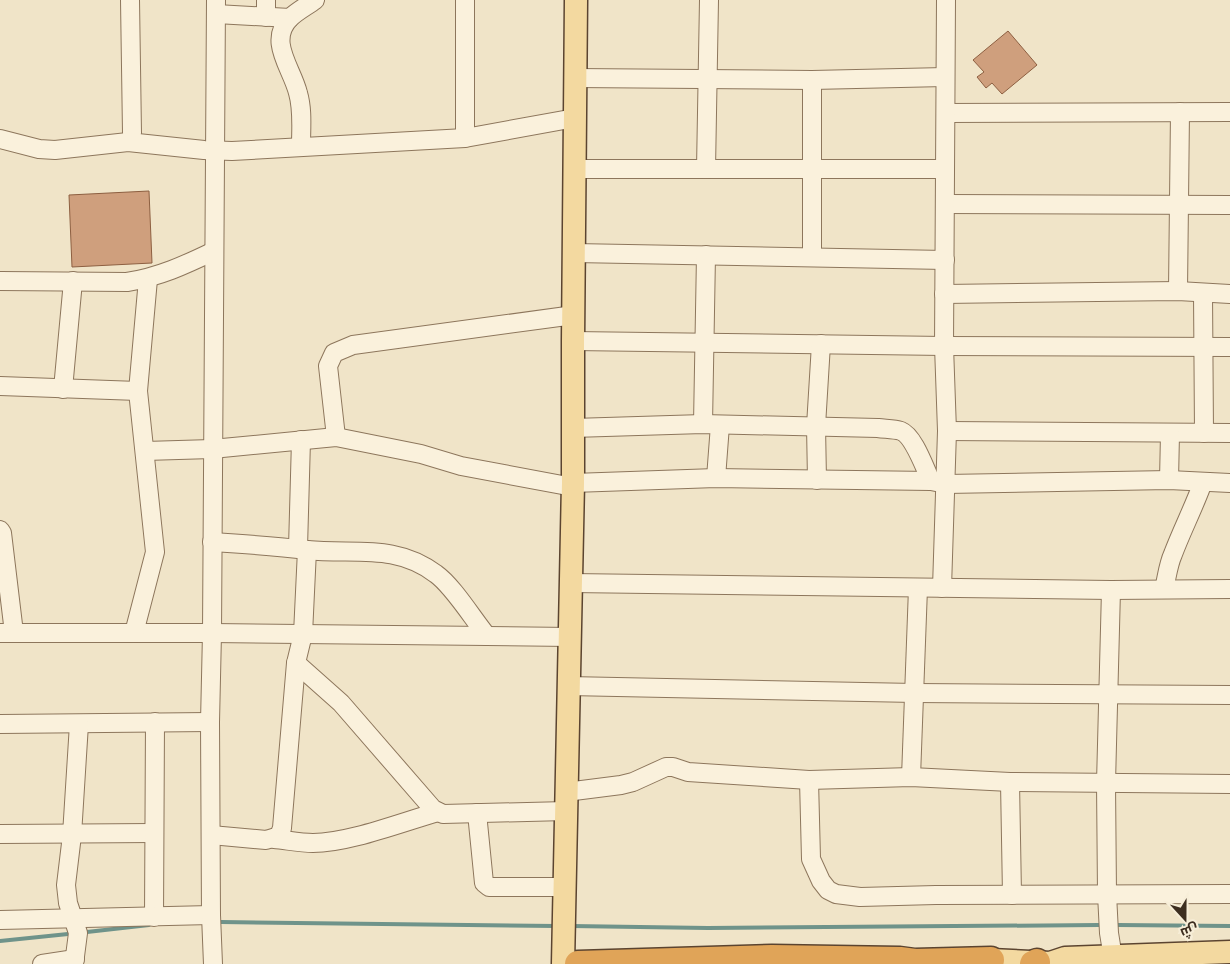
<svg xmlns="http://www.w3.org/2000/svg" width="1230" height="964" font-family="Bitter,Cairo,serif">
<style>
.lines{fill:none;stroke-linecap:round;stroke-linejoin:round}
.stream{stroke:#6f938a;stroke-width:4}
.building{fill:#cf9f7d;stroke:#8d5f41}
.minor-casing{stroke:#8d765c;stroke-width:20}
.major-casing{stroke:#5b4430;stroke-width:25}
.highway-casing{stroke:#5b4430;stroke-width:29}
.minor{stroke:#faf1dc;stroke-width:18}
.major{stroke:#f3d9a0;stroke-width:22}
.highway{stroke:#e0a458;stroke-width:26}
</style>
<rect width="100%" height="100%" fill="#f0e4c8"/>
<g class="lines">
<g class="stream">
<polyline points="221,922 556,926"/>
<polyline points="1118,925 1230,926"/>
<polyline points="571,926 708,928 1099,925"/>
<polyline points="87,932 149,925"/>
<polyline points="0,941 68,934"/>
</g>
</g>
<g class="building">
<polygon points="1008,31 1037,65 1002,94 992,83 986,88 977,77 984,72 973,60"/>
<polygon points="149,191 152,263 72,267 69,195"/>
</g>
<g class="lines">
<g class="minor-casing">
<g id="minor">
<polyline points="130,0 132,133"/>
<polyline points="216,14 290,18"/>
<polyline points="266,17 266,0"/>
<polyline points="575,78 812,80 945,77"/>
<polyline points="946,113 1230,112"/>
<polyline points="465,138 465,0"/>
<polyline points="0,139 39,149 55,150 128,142 204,150 232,151 465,138 575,118"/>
<path d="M301,146C301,128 303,110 298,93C292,68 267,41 290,18C297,11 307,6 315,0"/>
<polyline points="575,169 945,169"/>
<polyline points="706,169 709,0"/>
<polyline points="945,204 1230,205"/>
<polyline points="574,253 945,260"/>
<polyline points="812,257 812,80"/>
<path d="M0,281L127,282C159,277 185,265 214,251"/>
<polyline points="1178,291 1180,112"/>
<polyline points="1203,293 1204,433"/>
<polyline points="944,294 1178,291 1230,294"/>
<polyline points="573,341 944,346 1230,347"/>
<polyline points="0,386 138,391"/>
<polyline points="63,389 73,281"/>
<polyline points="703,424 706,255"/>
<path d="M573,428L703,424L878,428C885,429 894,429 901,431C914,436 925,469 931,481"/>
<polyline points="947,431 1230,433"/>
<polyline points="336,437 328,366 334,353 353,345 574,315"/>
<polyline points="145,451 212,449 336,437 421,454 461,466 573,487"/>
<polyline points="716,478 720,425"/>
<polyline points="817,480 816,426 821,344"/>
<polyline points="1169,480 1170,434"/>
<polyline points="573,483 716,478 931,481 946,484 1169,480 1230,483"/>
<polyline points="0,530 2,533 14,633"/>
<path d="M212,542C244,544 275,546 307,550C354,555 395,543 436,574C453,586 473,619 487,636"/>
<polyline points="298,548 301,440"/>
<polyline points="307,550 303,634 296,663 341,703 433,809 443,814 566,811"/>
<polyline points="571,583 1111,590 1230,589"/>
<polyline points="942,588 947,431 944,346 946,0"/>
<path d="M1164,589C1167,577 1168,565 1173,554C1182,530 1194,507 1203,482"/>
<polyline points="1111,590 1106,783 1107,894 1109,933 1114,964"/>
<polyline points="0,633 212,633 571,637"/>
<polyline points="134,633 155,552 138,391 148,279"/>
<polyline points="568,686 915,693 1230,695"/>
<polyline points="0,724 210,722"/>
<polyline points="911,777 918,588"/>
<polyline points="809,780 811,859 821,881 828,890 836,894 860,897 936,895 1230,894"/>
<polyline points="1010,782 1012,895"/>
<polyline points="566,792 621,785 633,782 666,767 673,767 688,772 809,780 911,777 1010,782 1230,784"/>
<polyline points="477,813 484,883 489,887 565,887"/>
<polyline points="0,834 154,833"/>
<polyline points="211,835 266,840 279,836 282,828 296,663"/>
<path d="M274,839C286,840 300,843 313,843C349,843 402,822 438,812"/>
<polyline points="154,917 155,722"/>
<polyline points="0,920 211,915"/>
<polyline points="42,964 75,959"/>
<polyline points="74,964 78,933 68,903 66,885 72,835 79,724"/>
<polyline points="213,964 211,915 210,722 212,633 216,0"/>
</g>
</g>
<g class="major-casing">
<g id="major">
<polyline points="991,960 1050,963 1065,958 1230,952"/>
<polyline points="563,964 573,483 573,341 576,0"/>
</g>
</g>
<g class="highway-casing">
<g id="highway">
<polyline points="578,964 772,958 900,960 915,962 991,960"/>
<polyline points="1033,964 1037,962"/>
</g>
</g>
<use href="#minor" class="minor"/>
<use href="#major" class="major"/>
<use href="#highway" class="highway"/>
</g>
<g transform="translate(1185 919) rotate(159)" stroke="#f7eed8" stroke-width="4" paint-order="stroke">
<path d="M0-4L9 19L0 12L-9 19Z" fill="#3d2e20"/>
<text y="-8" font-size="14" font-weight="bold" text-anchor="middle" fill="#3d2e20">ش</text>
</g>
</svg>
